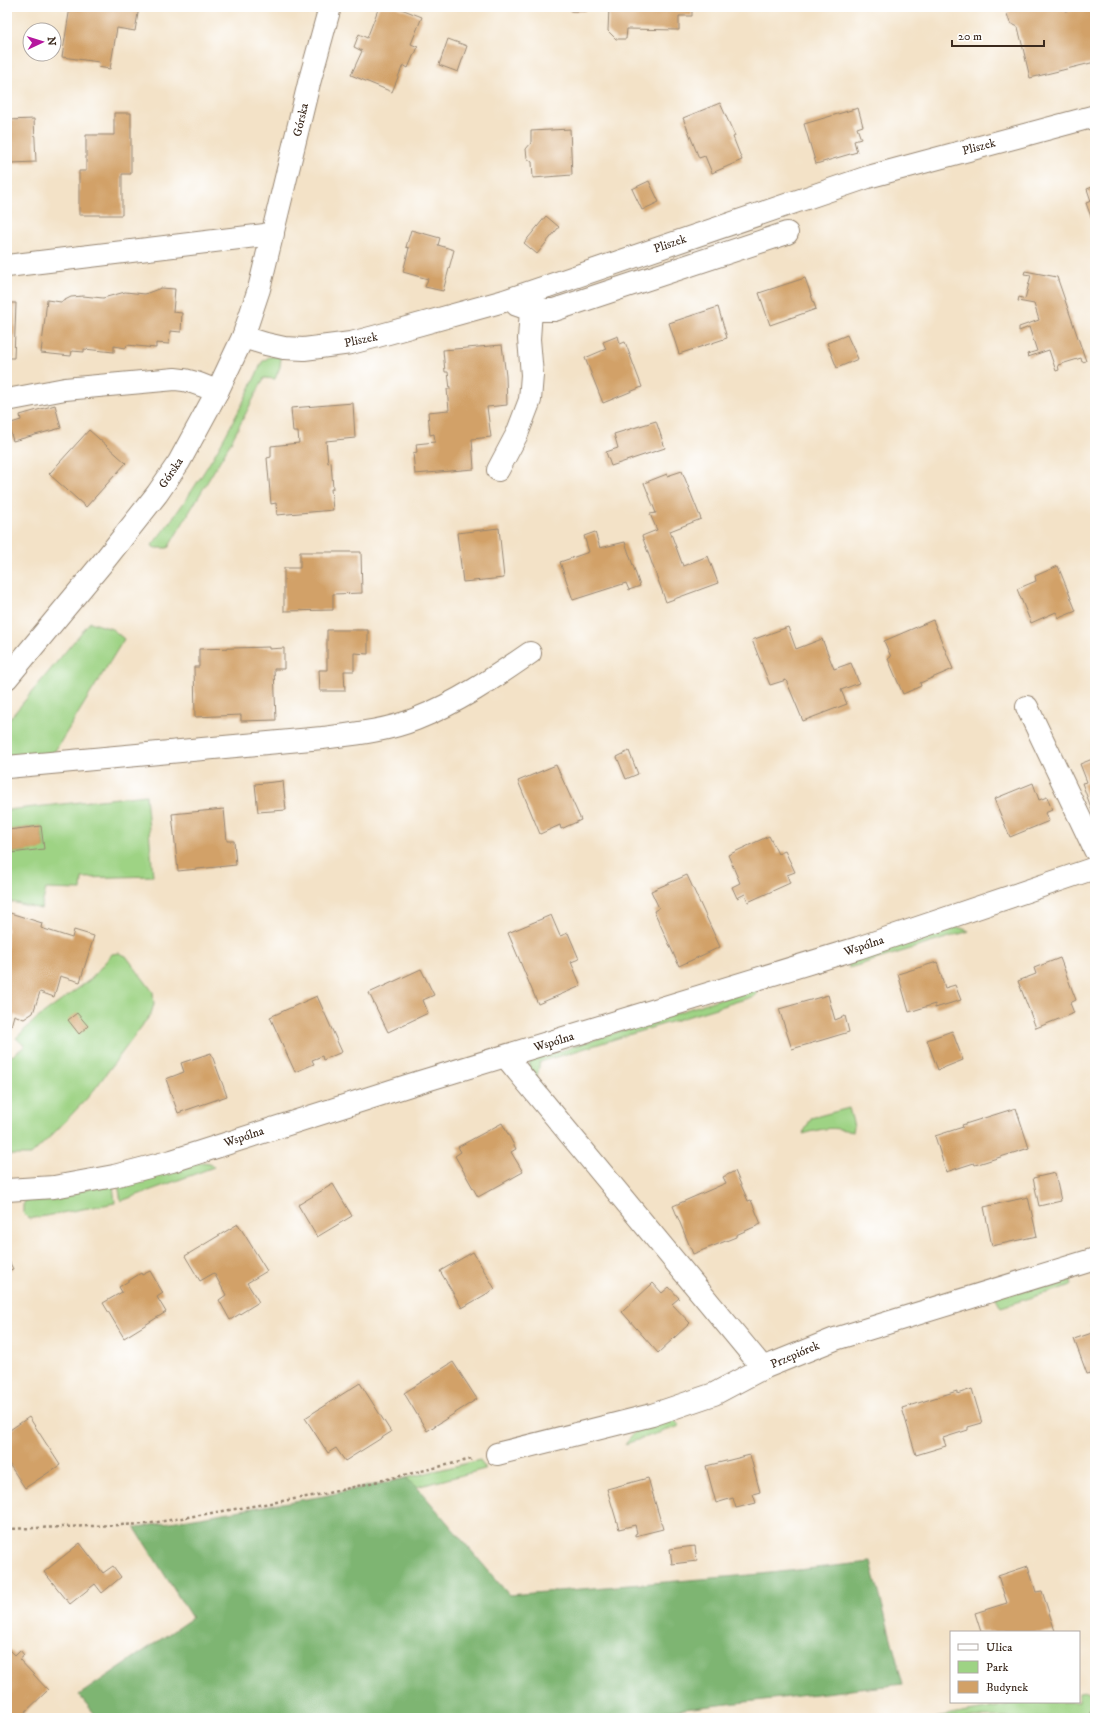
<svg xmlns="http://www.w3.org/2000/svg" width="1102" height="1725" font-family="'IM FELL DW Pica',serif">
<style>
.green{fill:#9ed384;stroke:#6c7e51;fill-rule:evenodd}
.forest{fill:#7eb572;stroke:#5c7048}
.building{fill:#d2a167}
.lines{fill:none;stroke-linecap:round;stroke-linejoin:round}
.minor-casing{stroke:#978672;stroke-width:24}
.path{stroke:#978672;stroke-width:2.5;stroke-dasharray:3 3;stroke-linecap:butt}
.minor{stroke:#fff;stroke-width:22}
.labels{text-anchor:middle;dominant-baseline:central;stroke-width:3.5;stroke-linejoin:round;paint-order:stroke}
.street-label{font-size:12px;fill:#3b2a1e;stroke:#fff}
</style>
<rect width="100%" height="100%" fill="#fff"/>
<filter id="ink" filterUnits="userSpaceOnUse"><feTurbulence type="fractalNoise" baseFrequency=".025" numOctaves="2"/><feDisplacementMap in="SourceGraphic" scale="8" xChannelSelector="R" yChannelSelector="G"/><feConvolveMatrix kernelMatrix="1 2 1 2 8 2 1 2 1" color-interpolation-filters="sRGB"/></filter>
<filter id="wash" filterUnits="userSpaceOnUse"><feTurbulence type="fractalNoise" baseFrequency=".012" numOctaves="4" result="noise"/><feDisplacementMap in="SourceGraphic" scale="16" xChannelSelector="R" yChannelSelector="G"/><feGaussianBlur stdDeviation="0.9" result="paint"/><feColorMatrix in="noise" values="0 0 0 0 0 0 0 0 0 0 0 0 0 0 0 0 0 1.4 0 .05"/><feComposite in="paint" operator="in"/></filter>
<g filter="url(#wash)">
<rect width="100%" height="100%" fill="#f3e2c7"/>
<g class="green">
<path d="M276,356L281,358L280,367L275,379L264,378L231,442L168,548H154L152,545C198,488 232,429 262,362L269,357Z"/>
<polygon points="90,622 112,629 124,639 50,759 7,761 7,722"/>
<path d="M146,795L153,876L82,878L81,890L46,889L41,909L7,901V810ZM41,826L44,848L11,853L8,830Z"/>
<polygon points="958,927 969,931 849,968 848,962 944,928"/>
<polygon points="119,953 126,956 153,992 154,1004 151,1014 91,1094 56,1131 31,1155 7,1155 7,1051 12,1056 25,1046 16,1038 35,1020 91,979 112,954"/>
<polygon points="759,986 755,996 540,1062 536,1081 528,1070 530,1062 538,1058"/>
<path d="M849,1108L854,1126L853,1132C831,1126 825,1128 803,1134L811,1118Z"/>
<polygon points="203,1162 210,1163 214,1167 121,1201 118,1184"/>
<polygon points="113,1185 115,1203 29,1219 23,1213 23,1205 27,1198"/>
<polygon points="1070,1276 1072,1285 1001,1307 995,1296"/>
<path d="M670,1416L680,1426L625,1444C638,1425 649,1423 670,1416Z"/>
<polygon points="480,1460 485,1469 417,1487 406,1478"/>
<polygon points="1087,1691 1095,1696 1095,1718 935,1718 1023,1702 1079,1702 1079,1692"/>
</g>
<polygon class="forest" points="406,1478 417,1487 509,1595 761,1574 871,1562 903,1684 632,1715 628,1718 98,1718 79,1695 192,1618 135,1528 324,1496"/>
<g id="blocks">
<g class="building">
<polygon points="70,7 139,7 135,31 117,28 110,69 98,67 99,62 62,57"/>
<polygon points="379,7 396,7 422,17 411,44 418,47 415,54 414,54 408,68 403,65 392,92 351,75 362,51 354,47 359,34 367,38"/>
<rect x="571" y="7" width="15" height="4"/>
<polygon points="609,7 692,7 692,16 679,16 679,30 627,29 626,39 616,39 608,31"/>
<polygon points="1013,7 1028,7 1030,8 1035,7 1064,7 1065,11 1095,7 1095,62 1030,78 1018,27 1010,23 1007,14"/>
<polygon points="448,39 467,46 458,72 439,65"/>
<polygon points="720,103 735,136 733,137 742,160 712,173 705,156 699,158 683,118"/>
<polygon points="858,108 863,126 857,128 861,139 854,141 857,152 816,164 804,124"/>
<polygon points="114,113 131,113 131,174 122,174 122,215 79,215 79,171 86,171 86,135 114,135"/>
<polygon points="34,119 36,162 11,163 11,167 7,167 7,120"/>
<polygon points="570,129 572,175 533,178 532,162 527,158 526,149 531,143 531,131"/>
<polygon points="649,181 659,202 642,210 632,189"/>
<polygon points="1095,186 1095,228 1086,203 1091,201 1087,189"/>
<polygon points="546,216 559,227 537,254 524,243"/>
<polygon points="411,230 440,238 438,245 454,250 443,291 425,287 428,279 403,272 409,248 406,247"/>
<polygon points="1025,271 1057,277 1086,361 1082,362 1081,358 1058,365 1059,370 1056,371 1049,350 1028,357 1027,354 1037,351 1029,327 1019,331 1019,327 1039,320 1034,304 1018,301 1019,297 1025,299 1031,275 1024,274"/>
<polygon points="805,278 816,309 770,325 759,293"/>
<polygon points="161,288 175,289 173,312 182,313 181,332 170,331 169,344 156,343 156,348 127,345 126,348 114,346 114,352 84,349 84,352 72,351 71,356 41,353 47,300 61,302 71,297 83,296 103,298 125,292 145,294"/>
<polygon points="7,303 16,303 14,358 7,358"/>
<polygon points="718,307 727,338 679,354 669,323"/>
<polygon points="847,335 858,359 837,368 827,343"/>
<polygon points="618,336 620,344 625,342 642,387 603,403 585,358 606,349 603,342"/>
<polygon points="502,345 506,376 507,405 487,407 491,437 472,439 474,469 415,474 413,453 417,452 416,444 435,442 434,434 430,435 428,412 449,410 447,389 450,389 448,372 445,372 443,350"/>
<polygon points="353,403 355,438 326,441 328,463 331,462 332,475 333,489 331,489 333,510 277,515 276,503 271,504 267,458 271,457 271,446 299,443 298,432 293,432 291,408"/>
<polygon points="55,405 61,428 13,441 8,424 21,420 20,415"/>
<polygon points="656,421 665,448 611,466 606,452 618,448 614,434"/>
<polygon points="89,430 126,463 86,507 49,474"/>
<polygon points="682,471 701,519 670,531 683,566 708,556 718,583 666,602 642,536 657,530 650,514 656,513 644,483 667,474 667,476"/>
<polygon points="499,528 504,578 463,582 457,533"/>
<polygon points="595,532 600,548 625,542 640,586 629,590 626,583 573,600 560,562 589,552 584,536"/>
<polygon points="300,552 361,552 362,593 333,594 333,610 284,611 284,568 300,568"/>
<polygon points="1058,566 1076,611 1059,618 1056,612 1031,623 1017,589 1036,581 1035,576"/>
<polygon points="933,620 953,669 920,683 921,686 903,694 888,659 891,657 884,641"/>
<polygon points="788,627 796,649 822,639 834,669 851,663 859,683 841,690 847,704 803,721 786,680 770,685 752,640"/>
<polygon points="327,630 368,630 368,654 354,653 354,671 344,671 345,691 320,691 319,670 327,670"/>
<polygon points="269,647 269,649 284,648 284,669 274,669 276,720 241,721 241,715 195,717 194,667 199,667 199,649"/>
<polygon points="629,751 638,774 626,779 617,757"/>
<polygon points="1095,758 1095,809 1092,810 1082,783 1087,782 1080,764"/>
<polygon points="556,765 581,820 561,829 560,825 540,834 518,781"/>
<polygon points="283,781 286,810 258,812 255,784"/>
<polygon points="1033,783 1039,800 1047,797 1052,810 1045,813 1049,821 1010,837 994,799"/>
<polygon points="224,809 227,841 234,841 236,865 178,871 172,814"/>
<polygon points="41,826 44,849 11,853 8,830"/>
<polygon points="769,836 778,854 785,851 795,872 787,875 790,883 748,902 745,894 737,898 732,887 740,883 728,855"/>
<polygon points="687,875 720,947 679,966 654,911 659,908 651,891"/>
<polygon points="7,912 42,923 41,928 72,938 74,930 94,936 80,982 60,976 54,997 40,992 33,1013 24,1019 14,1015 10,1030 7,1029"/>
<polygon points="551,915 560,936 568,933 579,959 571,962 581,986 538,1004 508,933"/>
<polygon points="1060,958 1076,1000 1070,1003 1074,1013 1036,1028 1018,981 1036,974 1034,968"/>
<polygon points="937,962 945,988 955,985 961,1000 935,1008 935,1004 909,1012 898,974"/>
<polygon points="421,969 434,995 423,1000 428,1013 388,1032 369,993"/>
<polygon points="828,995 835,1020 845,1016 849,1032 792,1049 779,1009"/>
<polygon points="317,996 342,1052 323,1060 322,1056 312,1060 314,1064 295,1072 270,1017"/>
<polygon points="77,1013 88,1026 79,1034 68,1020"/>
<polygon points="952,1031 963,1060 938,1070 927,1040"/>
<polygon points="211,1053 227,1096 178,1113 166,1079 184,1072 181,1063"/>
<polygon points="1016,1108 1029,1148 975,1165 974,1163 946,1172 935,1136 963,1127 962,1125"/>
<polygon points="502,1123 516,1149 511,1152 523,1172 478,1197 455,1156 461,1152 458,1147"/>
<polygon points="735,1171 748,1201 751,1200 761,1224 736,1235 736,1237 693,1254 673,1206 726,1183 723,1177"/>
<polygon points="1055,1173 1061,1201 1039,1206 1033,1178"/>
<polygon points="333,1184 352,1216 317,1237 298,1205"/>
<polygon points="1028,1197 1037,1236 992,1246 984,1207"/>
<polygon points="238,1224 267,1271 247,1283 259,1302 230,1320 219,1300 226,1295 214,1273 200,1281 185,1256"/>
<polygon points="473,1252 495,1289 462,1308 440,1271"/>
<polygon points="7,1257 13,1269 7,1271"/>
<polygon points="150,1271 163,1293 157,1297 166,1312 124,1338 103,1303 122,1292 119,1287 141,1273 142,1275"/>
<polygon points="653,1283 662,1293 669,1287 679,1298 672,1304 690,1323 658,1353 622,1312"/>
<polygon points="1095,1323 1095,1372 1087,1374 1074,1339 1095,1332 1092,1324"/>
<polygon points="453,1362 477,1399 427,1431 404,1393"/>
<polygon points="360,1383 391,1432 345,1461 336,1448 328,1453 305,1418"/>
<polygon points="972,1389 982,1423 968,1427 968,1430 943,1438 946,1446 916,1455 902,1408 957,1391 957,1394"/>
<polygon points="29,1417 60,1465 25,1488 7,1461 7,1432"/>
<polygon points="750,1455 760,1492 753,1494 756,1503 736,1508 733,1498 716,1503 706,1466"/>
<polygon points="648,1478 663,1529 635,1536 635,1534 637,1533 635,1525 619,1529 607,1489"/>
<polygon points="80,1543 103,1573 113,1566 121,1577 102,1593 95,1584 70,1604 44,1572"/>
<polygon points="695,1546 697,1561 672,1564 670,1549"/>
<polygon points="1028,1566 1036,1592 1042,1591 1055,1631 1051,1632 981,1632 975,1613 1007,1603 998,1576"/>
<polygon points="7,1647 15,1655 20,1650 24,1655 19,1659 48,1690 19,1718 8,1718 7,1716"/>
</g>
</g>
</g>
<g filter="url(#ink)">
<use href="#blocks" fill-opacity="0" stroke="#978672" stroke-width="1"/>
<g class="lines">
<g class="minor-casing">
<g id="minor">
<polyline points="7,266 273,234"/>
<polyline points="531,310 554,310 787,233"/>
<polyline points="243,337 266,344 284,348 304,349 351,343 374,337 504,301 868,177 1095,116"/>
<path d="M7,400L65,389L175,379C191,380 203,385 217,392"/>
<polyline points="498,470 517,434 530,400 532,375 529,339 531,310 517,305"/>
<polyline points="7,678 104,561 157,494 179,462 217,392 243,337 259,289 309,83 330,7"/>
<polyline points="1027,707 1095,850"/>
<path d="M7,767L322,738C354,734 386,731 416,719C457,703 494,678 530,653"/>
<polyline points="506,1057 763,1368"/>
<polyline points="7,1190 54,1187 114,1176 172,1161 410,1085 858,948 1095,868"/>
<polyline points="497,1454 652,1415 714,1394 763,1368 835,1339 1095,1259"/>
</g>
</g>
<g class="path">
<polyline points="7,1529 147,1524 324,1494 472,1459"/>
<polyline points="1088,1718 1095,1707"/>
</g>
<use href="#minor" class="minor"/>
</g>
</g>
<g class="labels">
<g class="street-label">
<text transform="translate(301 120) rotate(-77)">Górska</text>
<text transform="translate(979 147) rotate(-15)">Pliszek</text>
<text transform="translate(670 244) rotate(-19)">Pliszek</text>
<text transform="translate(361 340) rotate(-12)">Pliszek</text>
<text transform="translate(171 473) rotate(-56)">Górska</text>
<text transform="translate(864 946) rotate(-18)">Wspólna</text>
<text transform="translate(554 1042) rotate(-17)">Wspólna</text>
<text transform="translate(244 1137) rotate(-18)">Wspólna</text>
<text transform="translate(795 1355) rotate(-23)">Przepiórek</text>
</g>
</g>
<rect width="1102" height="1725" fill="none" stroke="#fff" stroke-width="24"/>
<rect x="950" y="1631" width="130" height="72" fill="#ffffff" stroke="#b1aaa5"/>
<rect x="958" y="1644" width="20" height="6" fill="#ffffff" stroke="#b1aaa5"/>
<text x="986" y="1651" font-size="12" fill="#3b2a1e">Ulica</text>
<rect x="958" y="1661" width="20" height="12" fill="#9ed384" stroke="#b1aaa5"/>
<text x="986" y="1671" font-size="12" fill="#3b2a1e">Park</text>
<rect x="958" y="1681" width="20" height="12" fill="#d2a167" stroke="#b1aaa5"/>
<text x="986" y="1691" font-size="12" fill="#3b2a1e">Budynek</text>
<g transform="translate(42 42) rotate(86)"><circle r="19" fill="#ffffff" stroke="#b1aaa5"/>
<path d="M0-3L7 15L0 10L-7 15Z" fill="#b5179e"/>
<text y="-6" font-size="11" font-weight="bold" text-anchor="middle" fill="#3b2a1e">N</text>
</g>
<path d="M952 40v6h92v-6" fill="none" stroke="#3b2a1e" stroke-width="2"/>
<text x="958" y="40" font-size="12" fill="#3b2a1e" stroke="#ffffff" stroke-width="3" paint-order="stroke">20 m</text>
</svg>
